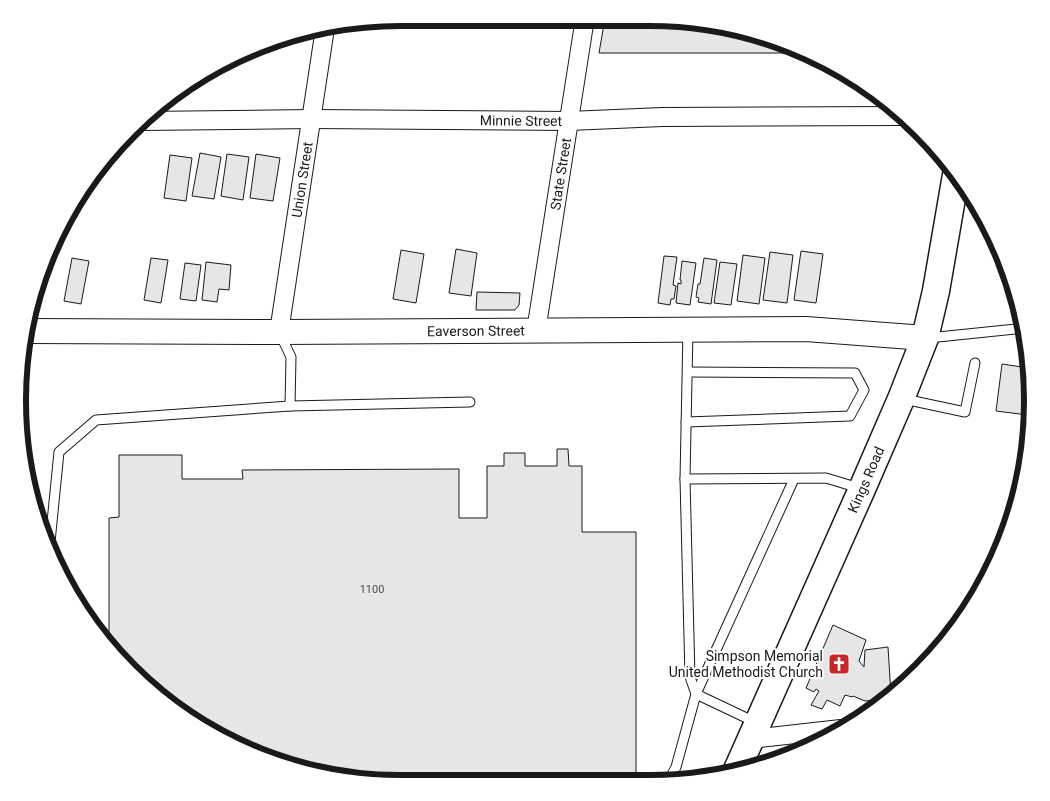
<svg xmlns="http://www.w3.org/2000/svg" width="1050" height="801" font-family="Roboto,sans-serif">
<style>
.building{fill:#e6e6e6;stroke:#1a1a1a}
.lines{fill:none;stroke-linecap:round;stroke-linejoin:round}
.lane-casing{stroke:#1a1a1a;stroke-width:11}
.street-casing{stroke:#1a1a1a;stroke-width:20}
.secondary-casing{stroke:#1a1a1a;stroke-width:26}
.primary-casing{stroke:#1a1a1a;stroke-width:29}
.lane{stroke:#fff;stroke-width:9}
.street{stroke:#fff;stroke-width:18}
.secondary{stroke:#fff;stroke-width:24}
.primary{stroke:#fff;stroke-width:26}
.labels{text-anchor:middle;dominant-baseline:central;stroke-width:4;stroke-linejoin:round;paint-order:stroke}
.number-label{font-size:11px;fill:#4d4d4d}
.street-label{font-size:14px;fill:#1a1a1a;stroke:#fff}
.poi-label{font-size:14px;fill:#1a1a1a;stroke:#fff;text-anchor:end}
.rim{fill:none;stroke:#1a1a1a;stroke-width:6}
</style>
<rect width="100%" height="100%" fill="#fff"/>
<g class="building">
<polygon points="605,18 674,18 749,31 809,53 599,53"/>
<polygon points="200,153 221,157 214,199 192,196"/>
<polygon points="227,154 249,157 243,200 221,196"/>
<polygon points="256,154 280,158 273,201 250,198"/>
<polygon points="170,155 192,158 186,201 164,198"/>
<polygon points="456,249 477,253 471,296 449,293"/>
<polygon points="401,250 424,254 416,303 393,299"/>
<polygon points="801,251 823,254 816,303 794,300"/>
<polygon points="770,252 793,255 787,303 763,300"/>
<polygon points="743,255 765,258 759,304 737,301"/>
<polygon points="664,256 677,257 673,285 676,286 674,299 671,299 670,305 658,303"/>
<polygon points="72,258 89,261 81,304 64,301"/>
<polygon points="151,258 168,260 161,303 144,300"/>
<polygon points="704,258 717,260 711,304 698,302 699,298 696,297 698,284 700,284"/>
<polygon points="682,261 696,263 690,305 676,303 678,283 681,284 681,280 680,280"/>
<polygon points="206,262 231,265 229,290 219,289 217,302 202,300"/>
<polygon points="720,262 737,264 731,305 714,303"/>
<polygon points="185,263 201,265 196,301 180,299"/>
<polygon points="477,292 520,293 519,305 515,310 476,310"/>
<polygon points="1002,364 1029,368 1032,392 1028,415 996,411"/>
<polygon points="557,449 568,449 569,466 582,466 582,532 636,532 636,780 350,780 277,763 188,719 130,672 109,646 109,518 119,517 119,455 182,455 182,479 243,479 242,470 459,469 459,518 487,518 487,466 504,466 504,453 525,453 525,466 557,466"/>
<polygon points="833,625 866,640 859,661 864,667 865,650 888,647 891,695 884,701 884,699 865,701 853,696 852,697 845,695 840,706 827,700 822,709 811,705 819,691 816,689 814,692 806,688"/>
</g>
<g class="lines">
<g class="lane-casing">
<g id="lane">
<polyline points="280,334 291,357 290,406"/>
<polyline points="928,338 1025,328"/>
<polyline points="904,399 965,412 975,363"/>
<polyline points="686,422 850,416 864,390 855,373 688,372"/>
<polyline points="685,479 688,329"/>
<polyline points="50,542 59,452 96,420 290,406 470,402"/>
<polyline points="755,722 696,694 690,677 685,479 826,478 859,488"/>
<polyline points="669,780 676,767 696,694 794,479"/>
</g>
</g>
<g class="street-casing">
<g id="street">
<path id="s1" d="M141,121L311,119L569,121L662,117L901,116"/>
<path id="s2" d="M536,331L585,18"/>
<path id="s3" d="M279,332L325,28"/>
<polyline points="751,739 841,729"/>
</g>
</g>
<g class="secondary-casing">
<g id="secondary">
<path id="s4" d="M27,331L279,332L806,329L925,338"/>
</g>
</g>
<g class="primary-casing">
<g id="primary">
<path id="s5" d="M736,772L862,489L901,399L925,338L936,291L956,175"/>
</g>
</g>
<use href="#lane" class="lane"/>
<use href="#street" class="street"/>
<use href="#secondary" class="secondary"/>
<use href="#primary" class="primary"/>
</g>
<defs>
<g id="church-square" transform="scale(1.125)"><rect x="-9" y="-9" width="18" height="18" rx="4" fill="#c62828" stroke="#fff"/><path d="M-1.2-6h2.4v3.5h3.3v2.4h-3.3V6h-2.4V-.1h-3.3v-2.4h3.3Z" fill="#fff"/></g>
</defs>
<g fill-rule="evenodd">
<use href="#church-square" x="839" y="664"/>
</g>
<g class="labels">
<g class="number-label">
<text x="372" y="589">1100</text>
</g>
<g class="street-label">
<text stroke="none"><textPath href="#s1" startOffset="380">Minnie Street</textPath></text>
<text stroke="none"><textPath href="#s2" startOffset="159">State Street</textPath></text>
<text stroke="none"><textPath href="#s3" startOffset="154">Union Street</textPath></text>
<text stroke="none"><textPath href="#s4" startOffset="449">Eaverson Street</textPath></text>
<text stroke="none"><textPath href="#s5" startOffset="320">Kings Road</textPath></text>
</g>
<g class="poi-label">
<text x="823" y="656">Simpson Memorial<tspan x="823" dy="16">United Methodist Church</tspan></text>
</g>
</g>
<path d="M0 0H1050V801H0ZM400 26H650A374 374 0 0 1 1024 400V401A374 374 0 0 1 650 775H400A374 374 0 0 1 26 401V400A374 374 0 0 1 400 26Z" fill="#fff" fill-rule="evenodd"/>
<path class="rim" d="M400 26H650A374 374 0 0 1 1024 400V401A374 374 0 0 1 650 775H400A374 374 0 0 1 26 401V400A374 374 0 0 1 400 26Z"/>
</svg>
